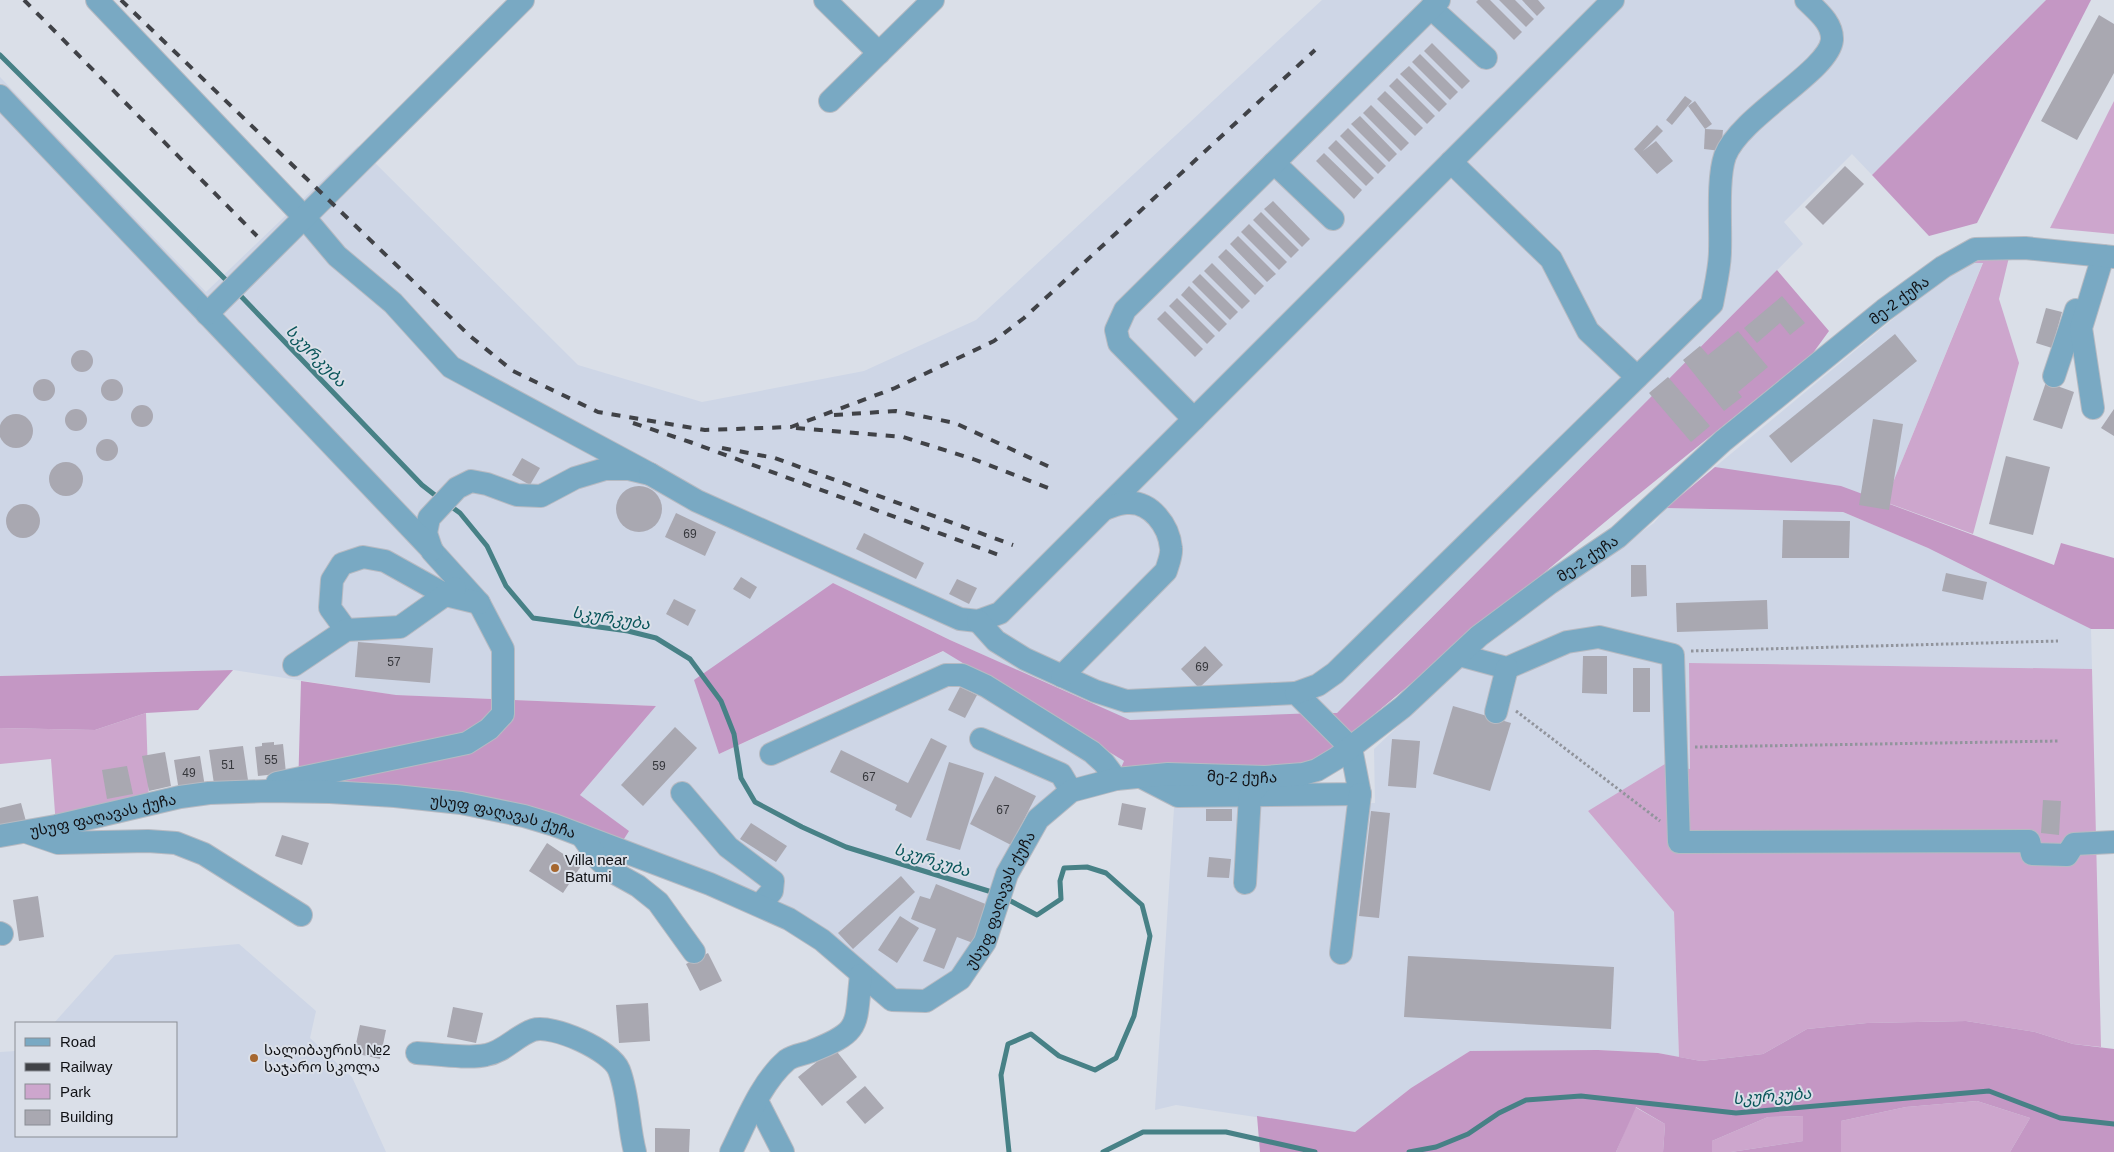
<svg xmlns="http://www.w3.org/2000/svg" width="2114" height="1152" font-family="Helvetica,'Noto Sans Georgian',sans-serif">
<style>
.built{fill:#ced6e6}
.green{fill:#cda6cd}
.forest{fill:#c497c4}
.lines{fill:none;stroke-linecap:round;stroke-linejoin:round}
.stream{stroke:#478186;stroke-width:5}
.building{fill:#a9a8b1}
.minor-casing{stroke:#b6bac2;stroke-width:24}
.path{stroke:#91949c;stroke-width:3;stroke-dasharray:2.5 2.5;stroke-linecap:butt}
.minor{stroke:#79a9c3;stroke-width:22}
.rail{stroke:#404247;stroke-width:4;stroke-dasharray:9 9;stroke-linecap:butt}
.poi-dot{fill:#a6672f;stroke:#dadfe8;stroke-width:2}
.labels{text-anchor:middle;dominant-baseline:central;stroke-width:4;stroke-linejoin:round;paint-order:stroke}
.number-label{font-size:12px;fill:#36373c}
.street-label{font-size:15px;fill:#101115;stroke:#dadfe8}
.poi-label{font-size:15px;fill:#101115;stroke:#dadfe8;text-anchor:start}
.water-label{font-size:16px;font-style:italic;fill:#085459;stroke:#dadfe8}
</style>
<rect width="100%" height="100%" fill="#dadfe8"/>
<g class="built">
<polygon points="1322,0 2046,0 1872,175 1852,154 1784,222 1803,244 1337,713 1130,721 950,640 833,583 719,754 944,651 1124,761 1116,779 1038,819 960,979 892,1000 822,940 617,850 628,831 580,795 656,706 395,695 233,670 0,676 0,77 206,292 358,146 578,365 702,402 864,371 976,320"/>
<polygon points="1983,262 1885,502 1715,467 1928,290 1963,263"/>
<polygon points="1666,508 1843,512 1928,548 2091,629 2092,669 1689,663 1690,769 1588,811 1674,912 1679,1057 1658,1053 1598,1050 1470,1051 1411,1088 1355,1132 1176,1105 1155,1110 1174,808 1375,803 1374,749 1482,647 1533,608 1654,523"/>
<polygon points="239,944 316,1011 310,1038 352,1077 386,1152 0,1152 0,1052 16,1051 16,1136 176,1136 176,1023 54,1023 115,955"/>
</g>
<g class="green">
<polygon points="2114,101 2114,234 2050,228"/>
<polygon points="2010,253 1999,299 2019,363 1973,534 1885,502 1983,263 1963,263 1975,255"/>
<polygon points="1689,663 2092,669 2101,1047 2073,1044 2035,1032 1966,1021 1867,1023 1807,1029 1763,1054 1701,1061 1679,1057 1674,912 1588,811 1665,764 1690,769"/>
<polygon points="146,713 149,803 56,826 51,759 0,764 0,728 95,730"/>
<polygon points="1977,1101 2030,1118 2010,1152 1841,1152 1841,1121 1906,1107"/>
<polygon points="1635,1107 1665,1124 1663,1152 1616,1152"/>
<polygon points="1803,1116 1803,1141 1731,1152 1712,1152 1712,1141 1768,1117"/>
</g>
<g class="forest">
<polygon points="2046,0 2091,0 1977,223 1929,236 1872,175"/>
<polygon points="1777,270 1829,331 1813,353 1623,507 1347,737 1325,713 1337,713"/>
<polygon points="1715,467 1841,486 2054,565 2061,543 2114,558 2114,629 2091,629 1928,548 1843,512 1666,508"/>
<polygon points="833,583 950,640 1130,720 1316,713 1351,748 1317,770 1116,779 1124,761 943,651 719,754 694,680"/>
<polygon points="233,670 198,710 146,713 95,730 0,728 0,676"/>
<polygon points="301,681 396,695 656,706 580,795 629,831 617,850 555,825 298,791"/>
<polygon points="1966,1021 2035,1032 2073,1044 2114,1049 2114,1152 2010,1152 2030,1118 1977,1101 1906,1107 1841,1121 1841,1152 1731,1152 1803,1141 1803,1116 1768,1117 1712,1141 1712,1152 1663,1152 1665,1124 1636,1107 1616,1152 1260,1152 1257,1116 1355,1132 1411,1088 1470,1051 1598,1050 1658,1053 1701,1061 1763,1054 1807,1029 1867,1023"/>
</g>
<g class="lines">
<g class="stream">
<polyline points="0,55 229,283"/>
<polyline points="236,291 422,485 440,499"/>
<polyline points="449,505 460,513 487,546 506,586 533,618 628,631 656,638 690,659 721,701 734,734 741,778 755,802 802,827 846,847 995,893"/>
<polyline points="1005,898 1037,915 1061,899 1060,881 1064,868 1087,867 1106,873 1142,905 1150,936 1134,1016 1116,1058 1095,1070 1059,1056 1031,1034 1008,1044 1001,1075 1009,1152"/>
<polyline points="1103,1152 1143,1132 1226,1132 1315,1152"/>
<polyline points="1409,1152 1436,1147 1468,1134 1499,1113 1526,1100 1581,1096 1736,1113 1989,1091 2060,1118 2114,1124"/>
</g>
</g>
<g class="building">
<polygon points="1478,0 1490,0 1522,32 1514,40 1476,2"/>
<polygon points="1499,0 1515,0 1534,19 1526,27"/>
<polygon points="1522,0 1538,0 1545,8 1537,16"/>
<polygon points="2099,15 2114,24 2114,73 2077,140 2041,121"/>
<polygon points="1432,43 1470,81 1462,89 1424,51"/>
<polygon points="1420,54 1458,92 1450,100 1412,62"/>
<polygon points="1409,66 1447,104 1439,112 1400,74"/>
<polygon points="1397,78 1435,116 1427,124 1389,86"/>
<polygon points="1385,91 1423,128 1415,136 1377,99"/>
<polygon points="1685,96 1692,101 1672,125 1666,120"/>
<polygon points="1695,101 1712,124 1705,129 1688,106"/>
<polygon points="1371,105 1409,143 1401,151 1363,113"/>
<polygon points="1360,116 1397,154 1389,162 1351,124"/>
<polygon points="1657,125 1663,131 1643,151 1656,141 1673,161 1657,174 1634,149"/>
<polygon points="1348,128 1386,166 1378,174 1340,136"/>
<polygon points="1705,129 1723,130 1721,151 1704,149"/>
<polygon points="1336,140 1374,178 1366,186 1328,148"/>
<polygon points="1324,153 1362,190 1354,199 1316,161"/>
<polygon points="1845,166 1864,184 1823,225 1805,207"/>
<polygon points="1273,201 1310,239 1302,247 1264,209"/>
<polygon points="1261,212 1299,250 1291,258 1253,220"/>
<polygon points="1249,224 1287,262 1279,270 1241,232"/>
<polygon points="1238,236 1276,274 1267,282 1230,244"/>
<polygon points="1226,249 1264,286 1255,295 1218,257"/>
<polygon points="1212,263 1250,301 1242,309 1204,271"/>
<polygon points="1200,274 1238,312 1230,320 1192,282"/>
<polygon points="1189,286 1227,324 1219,332 1181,295"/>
<polygon points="1782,296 1805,323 1790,335 1780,323 1757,343 1744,328"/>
<polygon points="1177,298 1215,336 1207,344 1169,306"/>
<polygon points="2046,308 2062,312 2052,348 2036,343"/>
<polygon points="1165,311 1203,349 1195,357 1157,319"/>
<polygon points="1738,331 1768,367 1738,392 1742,397 1724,411 1683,360 1700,346 1708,355"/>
<polygon points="1895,334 1917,361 1791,463 1769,436"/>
<circle cx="82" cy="361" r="11"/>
<polygon points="1668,377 1710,426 1691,442 1649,393"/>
<circle cx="112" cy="390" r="11"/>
<circle cx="44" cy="390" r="11"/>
<polygon points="2046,382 2074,392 2062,429 2033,420"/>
<circle cx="142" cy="416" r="11"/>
<circle cx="76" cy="420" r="11"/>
<polygon points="2114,409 2114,436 2101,428"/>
<circle cx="16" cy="431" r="17"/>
<polygon points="1873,419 1903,424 1889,510 1859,505"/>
<circle cx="107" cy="450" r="11"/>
<polygon points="2006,456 2050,467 2033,535 1989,524"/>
<polygon points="522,458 540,468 530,485 512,475"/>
<circle cx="66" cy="479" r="17"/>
<circle cx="639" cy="509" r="23"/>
<circle cx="23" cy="521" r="17"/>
<polygon points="676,513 716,532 705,556 665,537"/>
<polygon points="1783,520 1850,521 1849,558 1782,558"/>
<polygon points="864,533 924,563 916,579 856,549"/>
<polygon points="1631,565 1646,565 1647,596 1631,597"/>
<polygon points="1946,573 1987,582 1983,600 1942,591"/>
<polygon points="741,577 757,587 750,599 733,589"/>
<polygon points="957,579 977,588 969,604 949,594"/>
<polygon points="674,599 696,610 688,626 666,614"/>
<polygon points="1767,600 1768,629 1677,632 1676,603"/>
<polygon points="358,642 433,648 430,683 355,677"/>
<polygon points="1205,646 1223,665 1199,688 1181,669"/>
<polygon points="1583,656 1607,656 1607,694 1582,693"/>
<rect x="1633" y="668" width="17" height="44"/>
<polygon points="960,687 977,695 965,718 948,710"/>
<polygon points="1453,706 1511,723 1490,791 1433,774"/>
<polygon points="675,727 697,748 643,806 621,785"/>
<polygon points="931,738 947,746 911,818 895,810 897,805 830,772 841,750 908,783"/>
<polygon points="1392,739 1420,741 1416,788 1388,786"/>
<polygon points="274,742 274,745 283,744 286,773 258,776 255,747 262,746 262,743"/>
<polygon points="243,746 248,780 214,784 209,750"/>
<polygon points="165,752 171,786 149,791 142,756"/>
<polygon points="200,756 205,787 179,791 174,760"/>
<polygon points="949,762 984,773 960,850 926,840"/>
<polygon points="127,766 133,794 107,799 102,770"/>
<polygon points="995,776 1036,796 1011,845 970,824"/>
<polygon points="2043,800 2061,801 2059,835 2041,833"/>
<polygon points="21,803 27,825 0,831 0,808"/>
<polygon points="1122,803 1146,808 1142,830 1118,825"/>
<rect x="1206" y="809" width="26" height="12"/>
<polygon points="1371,811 1390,813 1379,918 1359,916"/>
<polygon points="751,823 787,846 776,862 740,839"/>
<polygon points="282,835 309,843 302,865 275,856"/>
<polygon points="547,843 581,866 563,893 529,871"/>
<polygon points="1209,857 1231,859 1229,878 1207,877"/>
<polygon points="901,876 915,892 853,949 838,933"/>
<polygon points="936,884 988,905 973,943 957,937 944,969 923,961 936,929 911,919 920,896 930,899"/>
<polygon points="38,896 44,937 19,941 13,900"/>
<polygon points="900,916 919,928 897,963 878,950"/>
<polygon points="708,953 722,981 700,991 686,964"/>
<polygon points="1408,956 1614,967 1611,1029 1404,1017"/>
<polygon points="648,1003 650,1041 619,1043 616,1005"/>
<polygon points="453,1007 483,1013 476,1043 447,1037"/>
<polygon points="360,1025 386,1030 380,1059 354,1053"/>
<polygon points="834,1048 857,1077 822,1106 798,1077"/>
<polygon points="865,1086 884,1108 865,1124 846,1102"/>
<polygon points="655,1128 690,1129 689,1152 655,1152"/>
</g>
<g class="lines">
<g class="minor-casing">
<g id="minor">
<polyline points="97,0 305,218 337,256 393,303 451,367 650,474 629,469 605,469 575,478 541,496 517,495 487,484 471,481 457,488 429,518 426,533 432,551 479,603 503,649 503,714 489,729 467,743 277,783"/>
<polyline points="825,0 879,53"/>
<polyline points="1431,8 1486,58"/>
<polyline points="0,96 432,550"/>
<polyline points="830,101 933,0"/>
<polyline points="1451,162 1551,259 1588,331 1637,377"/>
<polyline points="1274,163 1333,219"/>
<polyline points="207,314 523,0"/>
<polyline points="2054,376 2076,310"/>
<polyline points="2093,408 2081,328 2103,256"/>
<polyline points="1194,419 1119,343 1116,330 1125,310 1439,0"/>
<polyline points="650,474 697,501 960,619 978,621 1000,613 1613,0"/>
<polyline points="978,621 996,641 1025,659 1095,691 1126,701 1296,693 1351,748 1360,794 1178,796 1141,777"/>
<polyline points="346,630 330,608 332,580 342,564 363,557 385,561 446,595 479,603"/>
<polyline points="1459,655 1507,668 1567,642 1599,637 1673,655 1679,842 2029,841 2032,854 2067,855 2074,844 2114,842"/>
<polyline points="294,665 346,630 400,627 455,588"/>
<path d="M1062,676L1166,571C1168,564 1172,555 1171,548C1169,526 1151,501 1127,503C1119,503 1111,507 1104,509"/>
<path d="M1296,693L1318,685L1335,673L1712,304C1715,287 1720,268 1720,251C1721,226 1717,179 1725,156C1740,116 1829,71 1832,40C1833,23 1817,11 1806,0"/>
<polyline points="1496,712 1507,668"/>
<polyline points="981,739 1061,774 1071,791"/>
<polyline points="771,754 946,675 962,675 986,686 1092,752 1104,763 1116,779"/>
<polyline points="682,793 728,847 773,881 772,891 760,905"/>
<polyline points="26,832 58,843 148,841 176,843 204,854 301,915"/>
<path id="s1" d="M0,836L56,826L180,797L209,793L267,791L330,792L395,796L461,803L524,816L554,825L710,884L789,919L822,940L892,1000L926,1001L960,979L985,942L1007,874L1038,819L1071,791L1116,779L1168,774L1265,777L1303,774L1317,770L1337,758L1403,707L1479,636L1550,583L1618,537L1723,441L1884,310L1943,267L1975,249L2025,248L2114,257"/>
<polyline points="582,836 598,859 611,871 638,886 658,902 694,952"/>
<polyline points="1245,883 1250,795 1260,783"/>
<polyline points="0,933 2,934"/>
<polyline points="1341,953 1360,794"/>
<path d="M417,1053C435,1054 469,1059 486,1055C504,1052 516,1036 533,1030C553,1024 611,1050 619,1070C629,1096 628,1125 635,1152"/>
<polyline points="757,1101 783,1152"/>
<path d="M731,1152C746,1122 761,1082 787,1060C794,1055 805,1054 812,1051C863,1031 855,1025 861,975"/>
</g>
</g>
<g class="path">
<polyline points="1691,651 2058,641"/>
<polyline points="1516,711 1660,821"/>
<polyline points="1695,747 2059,741"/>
</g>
<use href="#minor" class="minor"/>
<g class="rail">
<polyline points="24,0 257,236"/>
<polyline points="121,0 470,336 513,371 598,412 705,430 791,427 895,388 994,341 1024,318 1315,50"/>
<polyline points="834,415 896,411 955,423 1054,469"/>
<polyline points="633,423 690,442 999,555"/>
<polyline points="796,428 903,437 973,459 1056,491"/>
<polyline points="722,448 775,458 1013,545"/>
</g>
</g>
<g class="poi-dot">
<circle cx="555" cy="868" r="5"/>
<circle cx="254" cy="1058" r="5"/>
</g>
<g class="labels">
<g class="number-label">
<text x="690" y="534">69</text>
<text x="394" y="662">57</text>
<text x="1202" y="667">69</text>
<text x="271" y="760">55</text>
<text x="228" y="765">51</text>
<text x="659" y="766">59</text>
<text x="189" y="773">49</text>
<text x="869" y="777">67</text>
<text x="1003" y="810">67</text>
</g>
<g class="street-label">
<text stroke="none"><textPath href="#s1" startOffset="2241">მე-2 ქუჩა</textPath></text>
<text stroke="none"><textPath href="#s1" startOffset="1836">მე-2 ქუჩა</textPath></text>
<text stroke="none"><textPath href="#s1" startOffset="1416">მე-2 ქუჩა</textPath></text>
<text stroke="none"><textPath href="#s1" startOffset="105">უსუფ ფაღავას ქუჩა</textPath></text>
<text stroke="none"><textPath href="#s1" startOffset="510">უსუფ ფაღავას ქუჩა</textPath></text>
<text stroke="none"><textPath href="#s1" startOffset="1110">უსუფ ფაღავას ქუჩა</textPath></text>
</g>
<g class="poi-label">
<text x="565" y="859">Villa near<tspan x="565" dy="17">Batumi</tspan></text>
<text x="264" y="1049">სალიბაურის №2<tspan x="264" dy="17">საჯარო სკოლა</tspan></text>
</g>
<g class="water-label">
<text transform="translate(316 356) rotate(46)">სკურკუბა</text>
<text transform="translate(611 618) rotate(9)">სკურკუბა</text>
<text transform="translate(932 860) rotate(17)">სკურკუბა</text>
<text transform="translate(1772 1096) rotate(-4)">სკურკუბა</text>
</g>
</g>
<rect x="15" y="1022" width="162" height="115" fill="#dadfe8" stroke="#898d94"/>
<rect x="25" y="1038" width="25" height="8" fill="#79a9c3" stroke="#898d94"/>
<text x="60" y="1047" font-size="15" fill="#101115">Road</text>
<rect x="25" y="1063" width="25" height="8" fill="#404247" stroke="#898d94"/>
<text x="60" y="1072" font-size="15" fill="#101115">Railway</text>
<rect x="25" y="1084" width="25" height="15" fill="#cda6cd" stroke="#898d94"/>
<text x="60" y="1097" font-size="15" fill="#101115">Park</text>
<rect x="25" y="1110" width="25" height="15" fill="#a9a8b1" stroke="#898d94"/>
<text x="60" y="1122" font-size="15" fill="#101115">Building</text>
</svg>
